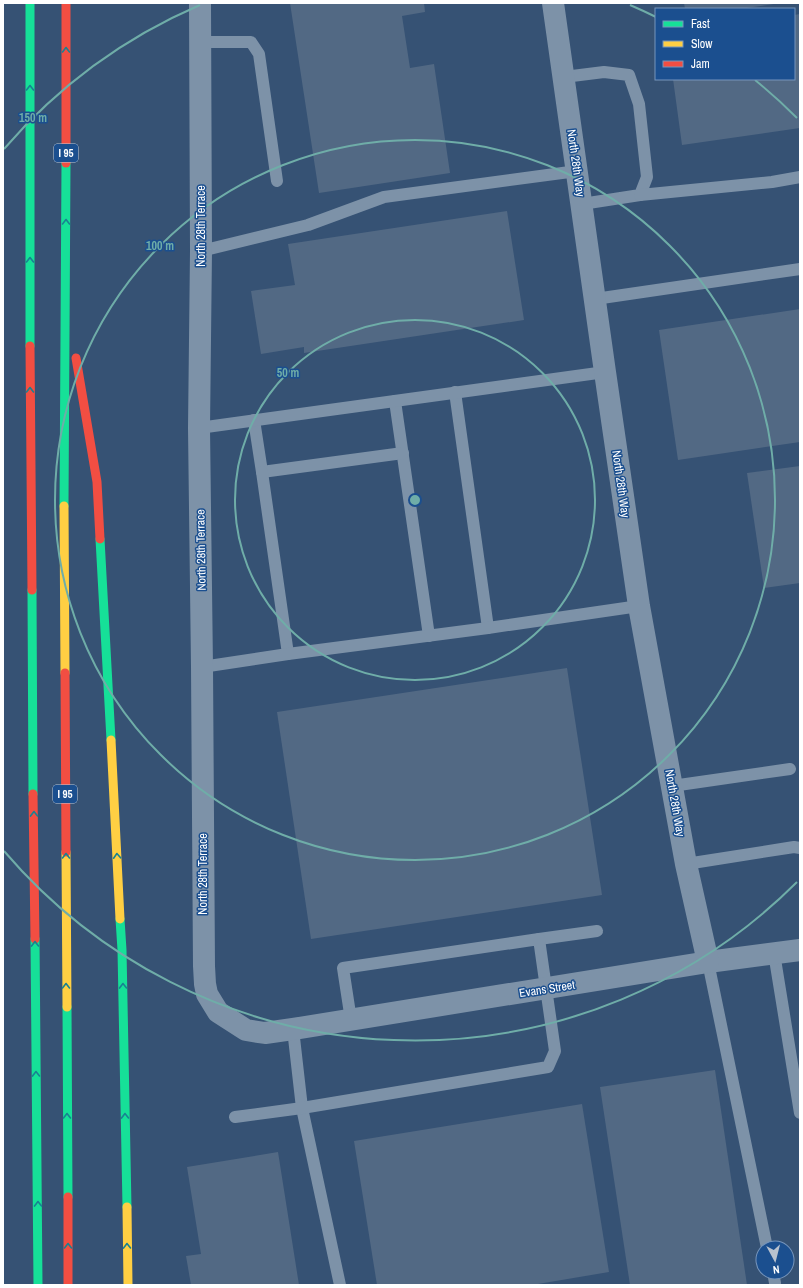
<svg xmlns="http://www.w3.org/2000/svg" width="803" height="1288" font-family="'Archivo Narrow',sans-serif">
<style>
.building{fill:#526984}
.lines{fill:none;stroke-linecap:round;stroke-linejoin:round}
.lane{stroke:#7d92a8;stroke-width:12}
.street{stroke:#7d92a8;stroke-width:22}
.fast{stroke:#16e098;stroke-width:9}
.slow{stroke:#ffcf43;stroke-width:9}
.jam{stroke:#f24e42;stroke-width:9}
.oneway{stroke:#198292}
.ring{fill:none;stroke:#6fada8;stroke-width:2}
.labels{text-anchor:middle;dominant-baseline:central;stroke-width:3;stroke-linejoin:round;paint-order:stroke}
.shield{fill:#1b4f8f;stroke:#bbcadd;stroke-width:1}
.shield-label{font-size:11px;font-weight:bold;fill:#fff}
.street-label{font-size:12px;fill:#fff;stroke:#1b4f8f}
.centre{fill:#6fada8;stroke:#1b4f8f;stroke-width:2}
.ring-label{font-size:12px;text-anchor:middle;font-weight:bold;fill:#6fada8;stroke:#1b4f8f;stroke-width:3;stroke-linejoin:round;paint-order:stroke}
</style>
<rect width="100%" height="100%" fill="#365274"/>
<g class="building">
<polygon points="290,3 424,3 425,12 402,16 410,68 434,64 450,173 319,193"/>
<polygon points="684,3 774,3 774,4 740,9 685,9"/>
<polygon points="800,14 800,128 682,145 673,79 794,79 794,15"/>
<polygon points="507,211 524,320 304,353 304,347 261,354 251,291 295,285 288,244"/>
<polygon points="800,309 800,442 678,460 659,330"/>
<polygon points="800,466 800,583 764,588 747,473"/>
<polygon points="567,668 602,895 311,939 277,712"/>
<polygon points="715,1070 747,1285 630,1285 600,1087"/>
<polygon points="582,1104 609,1272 532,1285 377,1285 354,1141"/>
<polygon points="278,1152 299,1285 191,1285 186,1256 201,1254 187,1167"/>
</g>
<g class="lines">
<g class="lane">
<polyline points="201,42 251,42 259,54 277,181"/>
<polyline points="564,77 604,72 629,75 639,104 647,177 640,195 582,204"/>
<polyline points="640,195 772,182 800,177"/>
<polyline points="201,251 308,225 384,197 577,171"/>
<polyline points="595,299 800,269"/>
<polyline points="455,392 488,628"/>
<polyline points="395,401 429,636"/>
<polyline points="254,420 262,472 403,453"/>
<polyline points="199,428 605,372"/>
<polyline points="262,472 288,654"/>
<polyline points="202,667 288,654 488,628 639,606"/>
<polyline points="672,786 790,769"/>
<polyline points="686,864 794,847 800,848"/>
<polyline points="539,939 597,931"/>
<polyline points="774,953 800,1113"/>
<polyline points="708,962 767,1248"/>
<polyline points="293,1029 302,1108 340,1285"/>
<polyline points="235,1117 302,1108 548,1067 555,1051 539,939 343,968 351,1020"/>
<polyline points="773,1272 775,1283"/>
</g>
<g class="street">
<polyline points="200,3 201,251 199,428 202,667 204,966 205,984 207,994 218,1012 246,1030 265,1033 293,1029 708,962 800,950"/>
<polyline points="553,3 605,372 639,606 686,864 708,962"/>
</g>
<g class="fast">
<polyline points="30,3 30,346"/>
<polyline points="64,506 66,163"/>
<polyline points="100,539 111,740"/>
<polyline points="32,590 33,794"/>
<polyline points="120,919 122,950 127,1207"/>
<polyline points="35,939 38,1285"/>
<polyline points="67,1007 68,1197"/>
</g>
<g class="slow">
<polyline points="64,506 65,673"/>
<polyline points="111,740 120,919"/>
<polyline points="66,852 67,1007"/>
<polyline points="127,1207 128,1285"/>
</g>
<g class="jam">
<polyline points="66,3 66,163"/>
<polyline points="30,346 32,590"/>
<polyline points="76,358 97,482 100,539"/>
<polyline points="65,673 66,852"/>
<polyline points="33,794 35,939"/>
<polyline points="68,1197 68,1285"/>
</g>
</g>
<defs><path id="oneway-chevron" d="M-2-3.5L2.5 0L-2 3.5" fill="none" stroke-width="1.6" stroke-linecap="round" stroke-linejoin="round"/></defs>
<g class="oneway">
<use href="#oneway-chevron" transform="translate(66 50) rotate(-90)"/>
<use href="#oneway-chevron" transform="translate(30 88) rotate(-90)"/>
<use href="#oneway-chevron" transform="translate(66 222) rotate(-90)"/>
<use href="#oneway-chevron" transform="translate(30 260) rotate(-90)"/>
<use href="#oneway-chevron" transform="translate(30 390) rotate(-90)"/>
<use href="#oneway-chevron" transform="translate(34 814) rotate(-91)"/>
<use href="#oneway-chevron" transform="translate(66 856) rotate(-90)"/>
<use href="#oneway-chevron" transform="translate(117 856) rotate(-93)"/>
<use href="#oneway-chevron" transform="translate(35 944) rotate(-91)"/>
<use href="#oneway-chevron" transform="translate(66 986) rotate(-90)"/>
<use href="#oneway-chevron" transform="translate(123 986) rotate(-91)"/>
<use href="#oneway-chevron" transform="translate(36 1074) rotate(-91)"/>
<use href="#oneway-chevron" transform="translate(67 1116) rotate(-90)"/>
<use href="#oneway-chevron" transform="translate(125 1116) rotate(-91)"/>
<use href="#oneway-chevron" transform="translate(38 1204) rotate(-91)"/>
<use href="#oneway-chevron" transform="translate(68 1246) rotate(-90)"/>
<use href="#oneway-chevron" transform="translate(127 1246) rotate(-91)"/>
</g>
<g class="ring">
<circle cx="415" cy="500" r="180"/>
<circle cx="415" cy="500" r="360"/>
<path d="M797 882A540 540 0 0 1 4 851M4 149A540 540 0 0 1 200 5M630 5A540 540 0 0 1 656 17M755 80A540 540 0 0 1 797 118"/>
</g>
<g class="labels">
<g class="shield">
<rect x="54" y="144" width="24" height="18" rx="3"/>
<rect x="53" y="785" width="24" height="18" rx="3"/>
</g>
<g class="shield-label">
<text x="66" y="153">I 95</text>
<text x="65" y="794">I 95</text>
</g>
<g class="street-label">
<text transform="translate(576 163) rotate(82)">North 28th Way</text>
<text transform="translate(201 226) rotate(-90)">North 28th Terrace</text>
<text transform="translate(621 484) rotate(82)">North 28th Way</text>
<text transform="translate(201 550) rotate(-91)">North 28th Terrace</text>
<text transform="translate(675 803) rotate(80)">North 28th Way</text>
<text transform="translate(203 874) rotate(-90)">North 28th Terrace</text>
<text transform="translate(547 989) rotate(-9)">Evans Street</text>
</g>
</g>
<circle cx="415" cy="500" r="6" class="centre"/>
<g class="ring-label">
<text x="33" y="122">150 m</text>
<text x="160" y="250">100 m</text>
<text x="288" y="377">50 m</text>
</g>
<rect width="803" height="1288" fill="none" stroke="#ffffff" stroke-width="8"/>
<rect x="655" y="8" width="140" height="72" fill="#1b4f8f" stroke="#7695bc"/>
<rect x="663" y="21" width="20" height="6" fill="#16e098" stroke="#7695bc"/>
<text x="691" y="28" font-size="12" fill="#ffffff">Fast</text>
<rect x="663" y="41" width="20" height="6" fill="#ffcf43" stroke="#7695bc"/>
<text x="691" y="48" font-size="12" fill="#ffffff">Slow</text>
<rect x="663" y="61" width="20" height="6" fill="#f24e42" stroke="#7695bc"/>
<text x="691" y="68" font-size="12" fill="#ffffff">Jam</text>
<g transform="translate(775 1260) rotate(173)"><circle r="19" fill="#1b4f8f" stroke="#7695bc"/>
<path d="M0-3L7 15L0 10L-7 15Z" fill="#b9c2ce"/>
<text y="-6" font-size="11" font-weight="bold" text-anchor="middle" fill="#ffffff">N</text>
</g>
</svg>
